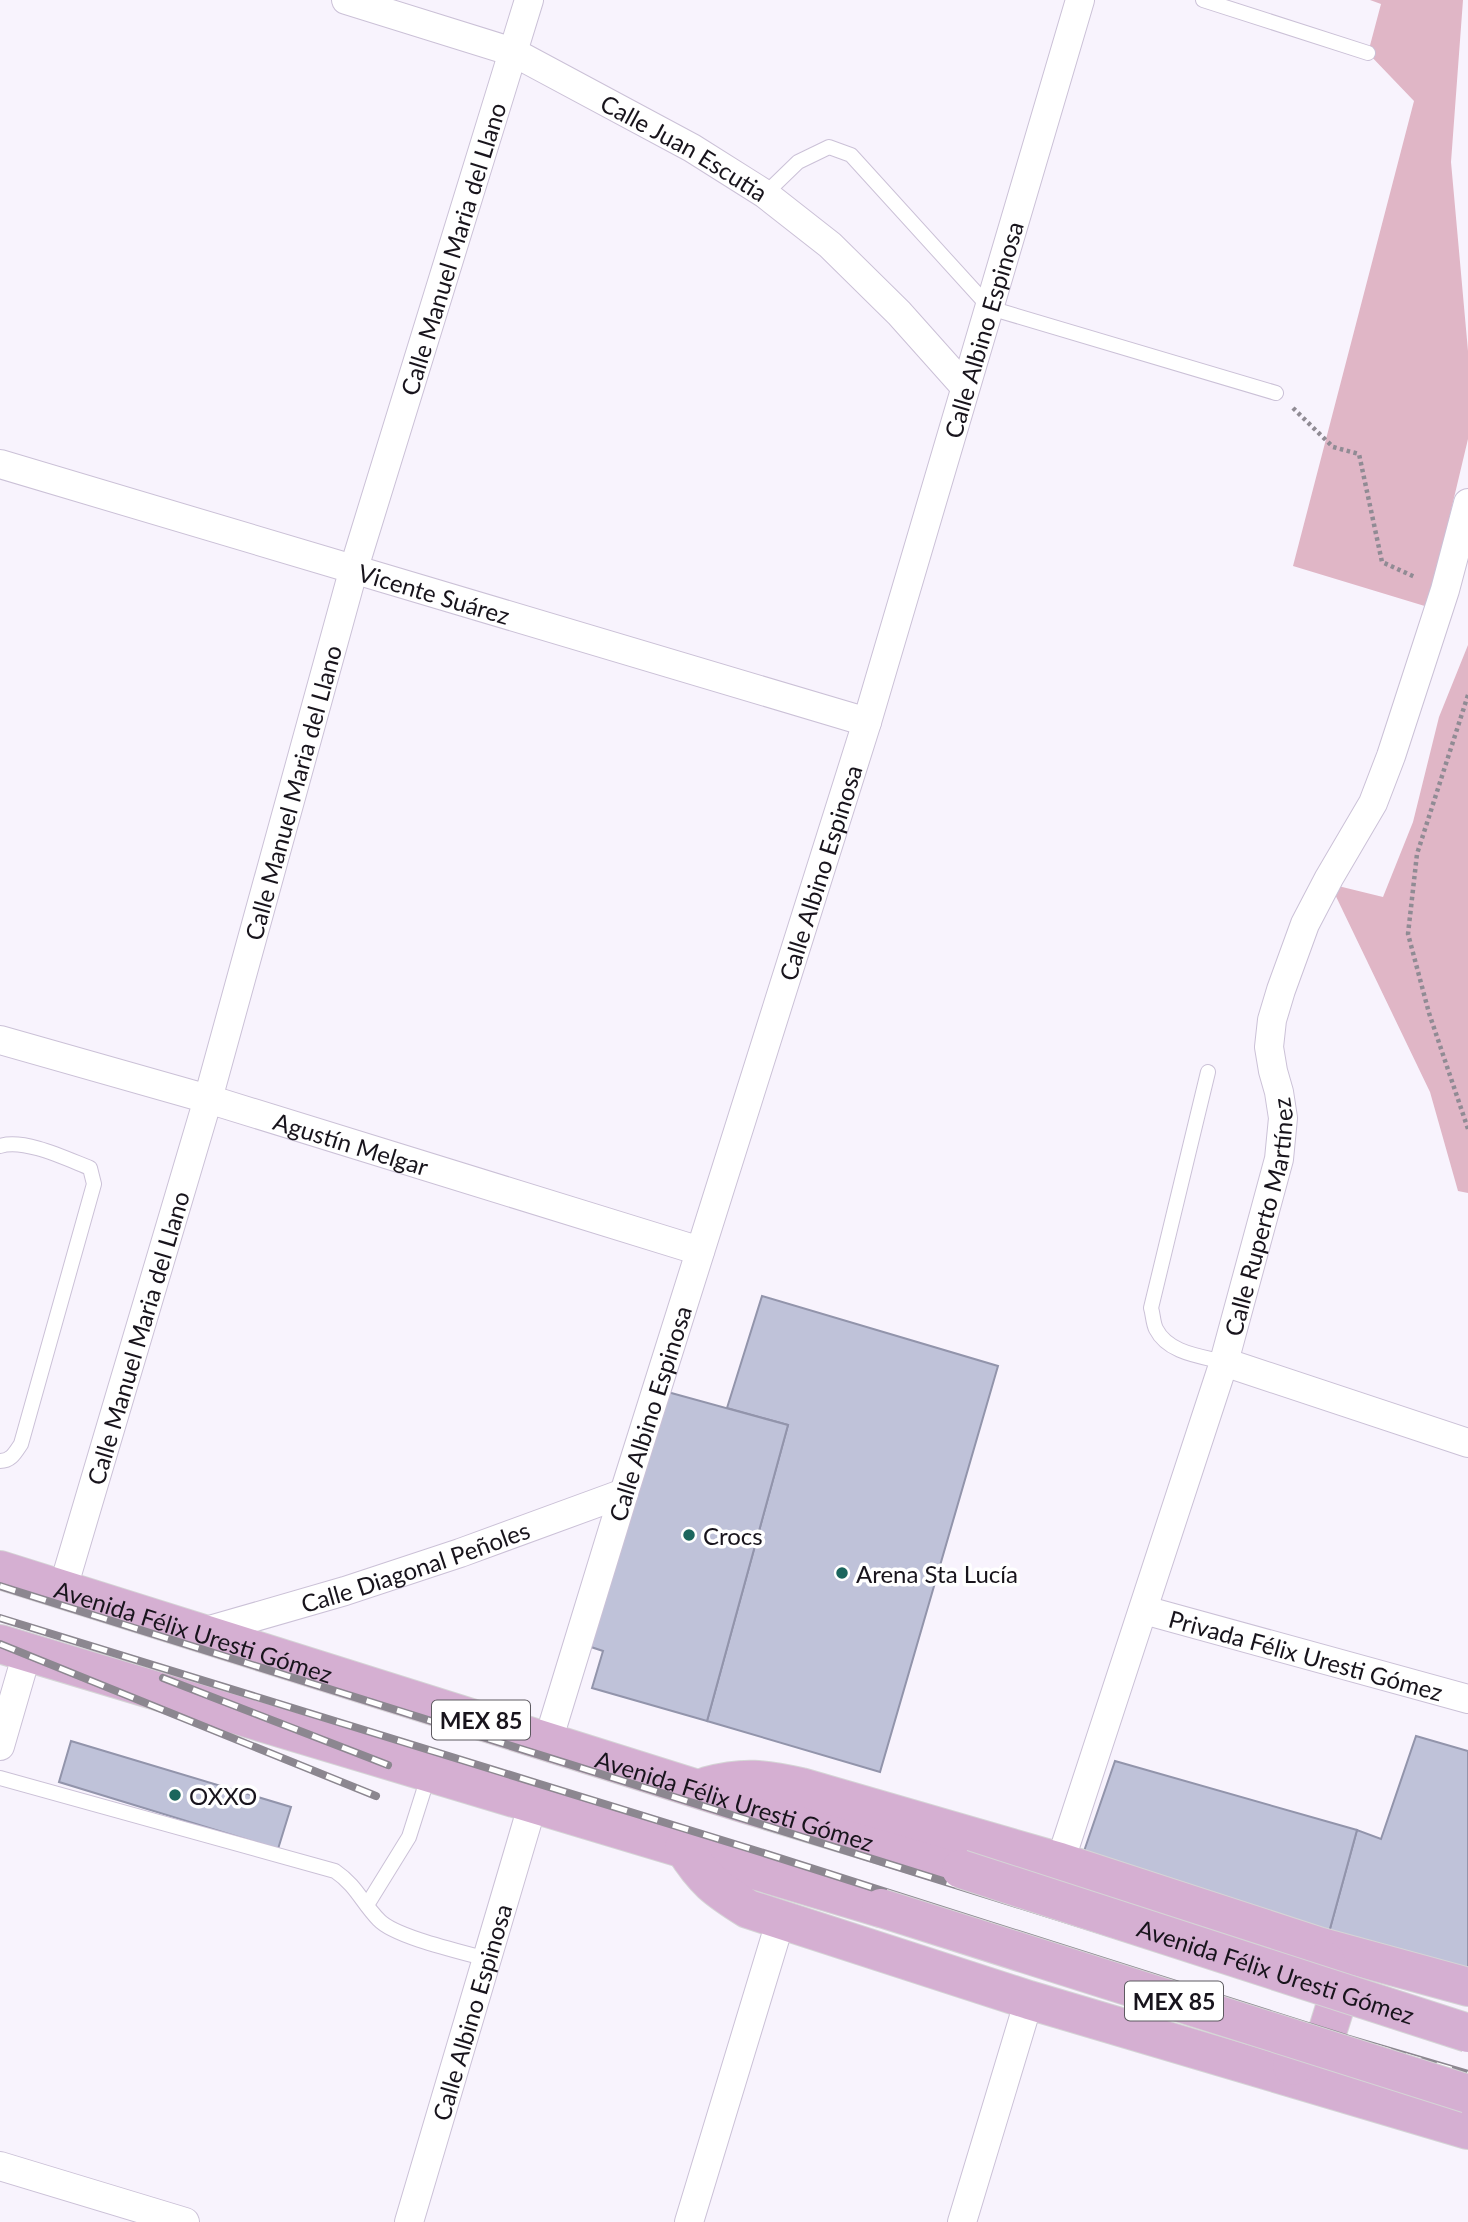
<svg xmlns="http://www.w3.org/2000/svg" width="1468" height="2222" font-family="Lato,sans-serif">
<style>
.green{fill:#e0b6c6}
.building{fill:#bfc2d9;stroke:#9294ab;stroke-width:2}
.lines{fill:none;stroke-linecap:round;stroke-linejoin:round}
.service-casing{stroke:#cbc1d7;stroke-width:16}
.minor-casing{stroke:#cbc1d7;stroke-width:30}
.primary-casing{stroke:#d5d5d6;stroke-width:40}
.path{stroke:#908b94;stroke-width:4.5;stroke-dasharray:3.5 3.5;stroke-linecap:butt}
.service{stroke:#fff;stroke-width:14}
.minor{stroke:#fff;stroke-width:28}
.primary{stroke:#d5afd2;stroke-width:38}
.rail-casing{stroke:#8c8790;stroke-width:8}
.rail{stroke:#fff;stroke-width:5;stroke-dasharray:16;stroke-linecap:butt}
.primary-bridge-casing{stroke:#d5d5d6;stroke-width:40;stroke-linecap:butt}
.primary-bridge{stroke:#d5afd2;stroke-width:38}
.poi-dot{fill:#1b655d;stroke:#fff;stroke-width:2.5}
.labels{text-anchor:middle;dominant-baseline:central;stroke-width:7;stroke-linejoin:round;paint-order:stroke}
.shield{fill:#fff;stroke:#5d5a60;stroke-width:2}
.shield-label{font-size:23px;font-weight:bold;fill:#18141c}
.street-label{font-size:24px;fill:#18141c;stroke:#fff}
.poi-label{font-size:24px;fill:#18141c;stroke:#fff;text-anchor:start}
</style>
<rect width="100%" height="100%" fill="#f8f3fd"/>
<g class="green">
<polygon points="1370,0 1463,0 1451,162 1468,351 1468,439 1428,607 1293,566 1414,101 1368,53 1381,4"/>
<polygon points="1468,645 1468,1193 1458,1191 1430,1092 1330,884 1383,897 1413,822 1439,717"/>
</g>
<g class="building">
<polygon points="762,1296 998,1366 880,1772 707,1721 788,1425 727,1408"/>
<polygon points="664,1391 788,1425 707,1721 592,1688 603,1651 588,1646"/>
<polygon points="1416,1736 1468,1751 1468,1976 1328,1936 1357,1830 1381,1839"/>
<polygon points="71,1741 291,1807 278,1849 59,1782"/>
<polygon points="1115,1761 1357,1830 1328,1936 1082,1857"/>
</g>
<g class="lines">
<g class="service-casing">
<g id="service">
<polyline points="1203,0 1368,53"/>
<polyline points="765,194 798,162 829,147 851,155 990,308 1276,393"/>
<path d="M1208,1072L1151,1308C1153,1314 1153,1323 1156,1329C1168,1353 1200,1356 1224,1362"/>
<path d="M0,1146C24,1138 67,1159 90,1168L94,1184L21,1444C15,1453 11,1461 0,1461"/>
<path d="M0,1778L335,1871C357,1886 362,1903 379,1920C395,1937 462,1952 487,1959"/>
<polyline points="367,1905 409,1837 429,1774"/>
</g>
</g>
<g class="minor-casing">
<g id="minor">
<path id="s1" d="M346,0L513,52L692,148L765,194L830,245L899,313L965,387"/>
<path id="s2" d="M0,464L867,722"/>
<path id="s3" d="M0,1040L208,1099L700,1251"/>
<polyline points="1224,1362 1468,1443"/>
<path id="s4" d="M63,1588L208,1099L354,568L529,0"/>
<path id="s5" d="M1144,1610L1468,1699"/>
<path id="s6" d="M203,1632L345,1591L460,1553L624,1493"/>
<path id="s7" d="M548,1741L624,1493L867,722L1080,0"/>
<polyline points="0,1746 27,1653"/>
<path id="s8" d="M1060,1862L1224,1362L1279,1159L1283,1118L1279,1092L1273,1071L1269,1047L1272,1020L1281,990L1305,924L1329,878L1373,803L1391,756L1445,590L1468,503"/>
<polyline points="0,2166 185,2222"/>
<path id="s9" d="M409,2222L533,1803"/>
<polyline points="689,2222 781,1919"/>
<polyline points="962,2222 1029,2000"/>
</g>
</g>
<g class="primary-casing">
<g id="primary">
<path id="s10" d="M0,1570L742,1803L961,1869"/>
<polyline points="0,1644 881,1908"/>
<path d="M707,1786C744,1776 764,1779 801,1787L1060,1862L1318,1946L1468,1987"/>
<path d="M684,1848C704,1880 716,1889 748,1909L1029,2000L1468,2130"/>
<polyline points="1292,2066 1311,2055 1326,2036 1335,2007 1335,1979 1325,1961"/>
</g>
</g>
<g class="path">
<polyline points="1293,408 1333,447 1359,454 1382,562 1415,577"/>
<polyline points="1468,695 1417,854 1408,934 1429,1013 1468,1129"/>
</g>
<use href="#service" class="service"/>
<use href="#minor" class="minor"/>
<use href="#primary" class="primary"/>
<g class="rail-casing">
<g id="rail">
<polyline points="0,1586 1355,2010 1468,2042"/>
<polyline points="0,1618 754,1850 1346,2038 1468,2074"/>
<polyline points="0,1644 376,1796"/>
<polyline points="163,1678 388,1765"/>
</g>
</g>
<use href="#rail" class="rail"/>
<g class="primary-bridge-casing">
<g id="primary-bridge">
<path id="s11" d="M961,1869L1468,2033"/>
<polyline points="881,1908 1468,2094"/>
</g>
</g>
<use href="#primary-bridge" class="primary-bridge"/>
</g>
<g class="poi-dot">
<circle cx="689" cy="1535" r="7"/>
<circle cx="842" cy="1573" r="7"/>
<circle cx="175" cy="1795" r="7"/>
</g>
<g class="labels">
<g class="shield">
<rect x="432" y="1700.5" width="98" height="39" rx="5"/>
<rect x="1125" y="1981.5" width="98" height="39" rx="5"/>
</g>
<g class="shield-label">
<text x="481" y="1720">MEX 85</text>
<text x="1174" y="2001">MEX 85</text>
</g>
<g class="street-label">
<text stroke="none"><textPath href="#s1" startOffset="371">Calle Juan Escutia</textPath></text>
<text stroke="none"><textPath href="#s4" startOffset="1395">Calle Manuel Maria del Llano</textPath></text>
<text stroke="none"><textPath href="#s7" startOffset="1477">Calle Albino Espinosa</textPath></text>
<text stroke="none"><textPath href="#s2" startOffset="453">Vicente Suárez</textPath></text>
<text stroke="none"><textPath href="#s4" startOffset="828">Calle Manuel Maria del Llano</textPath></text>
<text stroke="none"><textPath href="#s7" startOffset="910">Calle Albino Espinosa</textPath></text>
<text stroke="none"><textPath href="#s3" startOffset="366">Agustín Melgar</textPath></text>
<text stroke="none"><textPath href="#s8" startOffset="676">Calle Ruperto Martínez</textPath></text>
<text stroke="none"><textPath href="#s4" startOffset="261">Calle Manuel Maria del Llano</textPath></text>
<text stroke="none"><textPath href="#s7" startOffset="343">Calle Albino Espinosa</textPath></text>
<text stroke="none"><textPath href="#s6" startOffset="222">Calle Diagonal Peñoles</textPath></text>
<text stroke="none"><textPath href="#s10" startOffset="203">Avenida Félix Uresti Gómez</textPath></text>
<text stroke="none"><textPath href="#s5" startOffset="168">Privada Félix Uresti Gómez</textPath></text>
<text stroke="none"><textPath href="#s10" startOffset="770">Avenida Félix Uresti Gómez</textPath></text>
<text stroke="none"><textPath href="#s11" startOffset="331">Avenida Félix Uresti Gómez</textPath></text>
<text stroke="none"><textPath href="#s9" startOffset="219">Calle Albino Espinosa</textPath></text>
</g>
<g class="poi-label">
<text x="703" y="1535">Crocs</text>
<text x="856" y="1573">Arena Sta Lucía</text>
<text x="189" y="1795">OXXO</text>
</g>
</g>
</svg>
